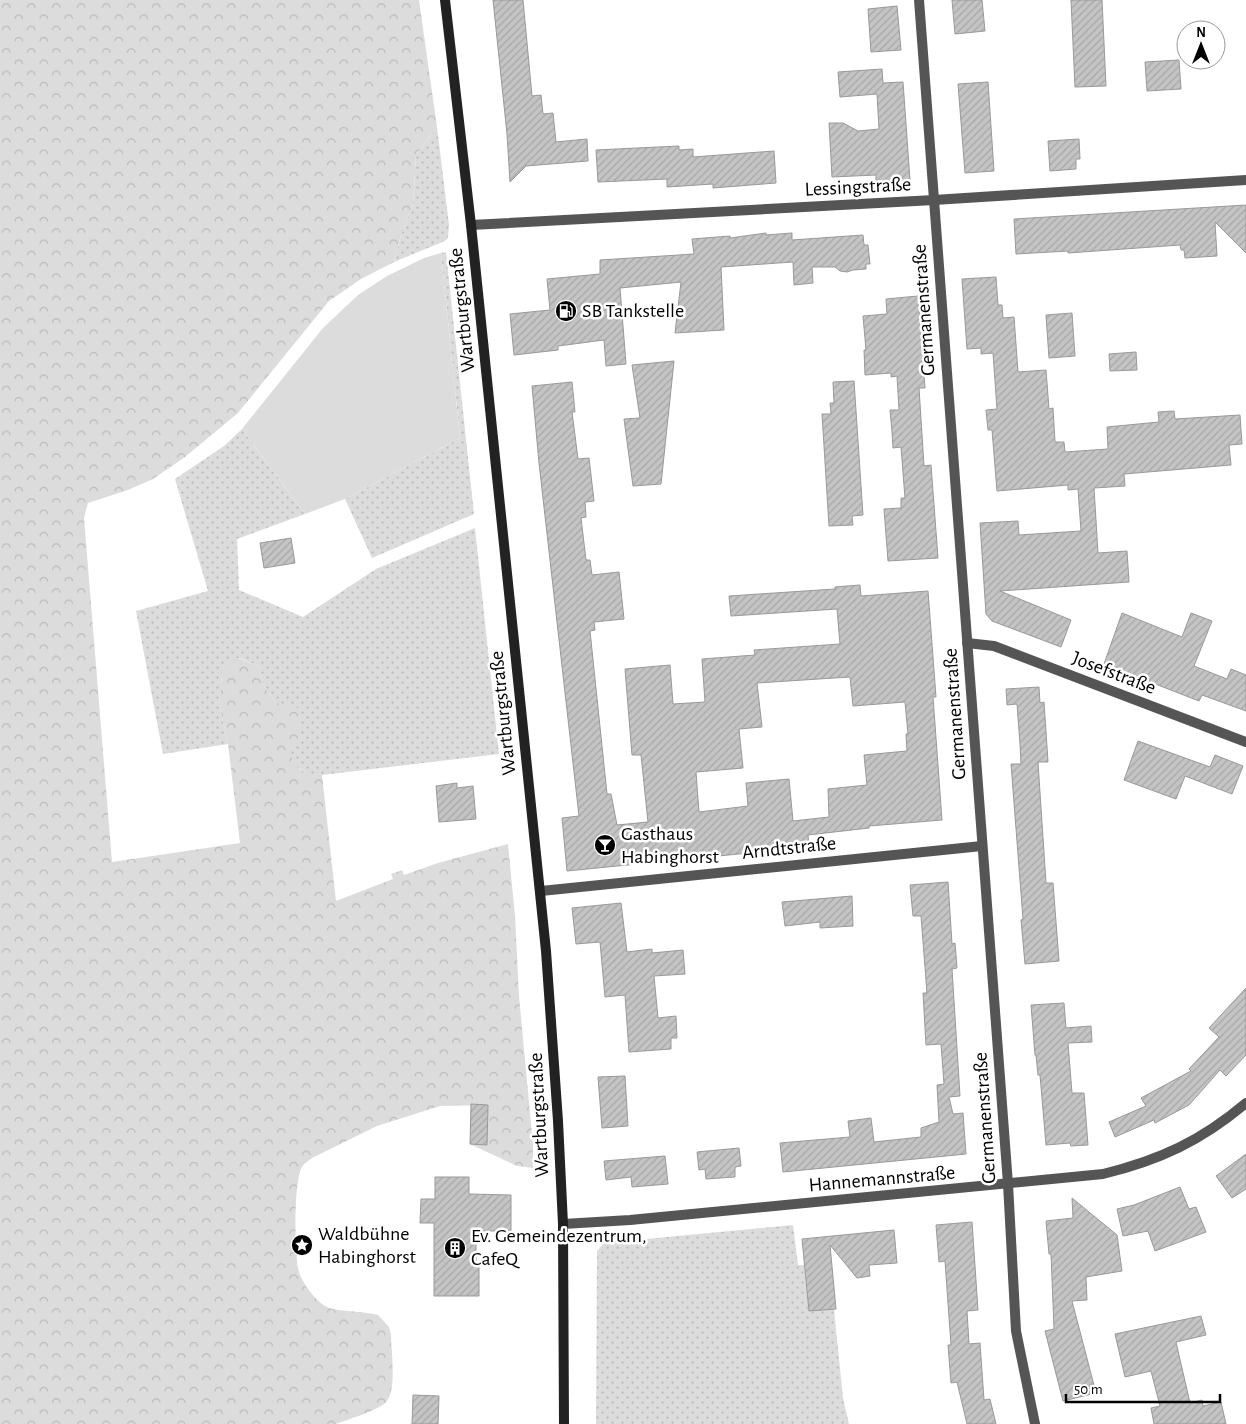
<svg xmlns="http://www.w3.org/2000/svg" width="1246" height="1424" font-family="'Alegreya Sans',sans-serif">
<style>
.grass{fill:url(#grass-dots)}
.forest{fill:url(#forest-crowns)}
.garden{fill:#dcdcdc}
.building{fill:url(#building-hatch);stroke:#999;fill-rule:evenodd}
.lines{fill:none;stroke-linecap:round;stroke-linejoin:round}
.minor{stroke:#555;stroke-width:10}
.secondary{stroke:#222;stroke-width:10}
.labels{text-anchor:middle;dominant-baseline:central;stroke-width:5;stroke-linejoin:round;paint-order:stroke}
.street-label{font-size:20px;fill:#000;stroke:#fff}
.poi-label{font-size:20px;fill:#000;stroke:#fff;text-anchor:start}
</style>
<defs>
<pattern id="grass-dots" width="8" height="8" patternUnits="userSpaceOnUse" patternTransform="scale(1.25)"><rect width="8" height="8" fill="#dcdcdc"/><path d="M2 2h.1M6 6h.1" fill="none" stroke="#bbb" stroke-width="1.8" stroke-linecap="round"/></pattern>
<pattern id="forest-crowns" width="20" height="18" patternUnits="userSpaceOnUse" patternTransform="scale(1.25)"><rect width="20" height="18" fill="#dcdcdc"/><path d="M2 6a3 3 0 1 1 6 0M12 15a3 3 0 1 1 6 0" fill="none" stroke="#bbb"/></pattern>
<pattern id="building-hatch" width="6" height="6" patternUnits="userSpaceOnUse" patternTransform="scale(1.25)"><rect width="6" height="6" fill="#c4c4c4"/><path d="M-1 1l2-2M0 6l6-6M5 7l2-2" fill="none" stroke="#a7a7a7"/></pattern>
</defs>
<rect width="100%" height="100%" fill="#fff"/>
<g class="grass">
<polygon points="437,127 449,225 448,237 445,241 394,262 401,235 413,204 416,155"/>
<polygon points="446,252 474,514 372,558 345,499 460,438 441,253"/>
<polygon points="242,429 305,514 237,539 239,590 303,617 376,569 475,528 499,754 322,775 309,774 297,767 288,751 276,703 264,686 259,666 239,658 223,667 219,704 228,744 163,754 136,611 208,591 175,479 224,446"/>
<polygon points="793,1225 798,1265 804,1265 809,1311 834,1309 843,1398 849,1424 596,1424 597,1251 604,1243"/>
</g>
<path class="forest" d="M0,0H419L437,127L416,155L413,204L401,235L394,262L361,279L329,301L238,413L185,457L153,479L128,490L88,503L84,518L112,862L240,843L228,744L219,704L223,667L238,658L259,666L264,686L276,703L300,708L299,739L289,751C298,771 300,772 322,775L336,901L393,879L391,874L402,870L404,875L438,863L508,844L515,916L519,996L533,1145V1168L517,1166L470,1144H487L488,1105L440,1106L377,1126L312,1158C308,1161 303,1164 301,1169C294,1183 294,1257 299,1272C303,1284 315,1300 325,1306C334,1312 365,1311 378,1315L389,1327L391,1335C391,1351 398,1394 384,1404C373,1412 349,1419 336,1424H0Z"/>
<polygon class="garden" points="441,253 460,438 345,499 305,514 242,429 323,328 358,295 387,276 424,258"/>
<g class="building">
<polygon points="493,0 523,0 532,96 541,95 543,114 553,113 556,142 587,139 588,161 526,166 510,182 507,134"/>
<polygon points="952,0 982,0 985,31 955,34"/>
<polygon points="1071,0 1102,0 1106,86 1075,87"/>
<polygon points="897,6 901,50 871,52 868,9"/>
<polygon points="1179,60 1181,89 1147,91 1145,62"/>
<polygon points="882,69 883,83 903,82 910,180 876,183 876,175 832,177 829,123 843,123 858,131 879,129 877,94 840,97 838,72"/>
<polygon points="988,82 994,171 965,173 958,84"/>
<polygon points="1079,139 1080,159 1076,159 1076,169 1050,171 1048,141"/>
<polygon points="679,146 679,150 693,149 693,157 774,151 776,183 713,188 713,184 667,187 667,179 598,182 596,150"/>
<polygon points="1246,205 1246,253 1215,222 1217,256 1185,258 1184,250 1181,250 1180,245 1068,253 1068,251 1016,254 1014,219"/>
<polygon points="766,233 766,235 792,233 792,240 863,235 864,245 868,245 870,264 866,264 866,269 853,270 847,272 840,271 835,267 812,267 813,283 794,285 793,262 721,267 724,330 675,333 681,282 620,288 626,364 606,366 604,340 558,346 558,350 514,355 510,314 550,310 547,279 600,274 600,260 694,254 692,239 730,236 730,238"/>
<polygon points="996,277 998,305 1002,305 1003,318 1014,317 1018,372 1046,370 1049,409 1053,408 1055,442 1064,442 1065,452 1108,449 1107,427 1159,422 1158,412 1174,411 1175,419 1240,415 1242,444 1229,445 1231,465 1124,474 1125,486 1094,488 1098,553 1127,551 1129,582 1000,591 1071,620 1061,647 992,621 986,614 980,523 1018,521 1019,535 1081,531 1078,489 1068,490 1068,485 997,491 992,430 988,430 986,410 997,409 993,353 981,354 981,348 967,349 962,279"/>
<polygon points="918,296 925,388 919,388 924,466 931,465 938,558 888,561 884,509 901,508 901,498 905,498 901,447 893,448 892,432 890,410 899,410 897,376 891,377 891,373 865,375 864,350 866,350 863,316 887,314 886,299"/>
<polygon points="1072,313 1075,356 1049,358 1046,315"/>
<polygon points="1136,352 1137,370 1110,371 1109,354"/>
<polygon points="674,361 661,484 633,486 624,419 640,418 632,365"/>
<polygon points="854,381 863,515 852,516 853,525 829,526 822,414 831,414 830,403 834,403 833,382"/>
<path d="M572,382L575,412H572L578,459L589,458L594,501L585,502L586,517L581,518L586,560H590L592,575L619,572L624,619L594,622L595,630L590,631L607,794H611L617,825L648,822L641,755H632L625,669L670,665L673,704L705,702L702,659L755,655L754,650L840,644L837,609L731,616L729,596L835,589V587L860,585L861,596L928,591L936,697H933L942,820L869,826V828L808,835L809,847L567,871L562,818L579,816L539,463L532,386ZM850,677L853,706L905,702L908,734H906L907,751L864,755L867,785L828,789L829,817L793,821L789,779L746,783L748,806L699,812L696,772L743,768L739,729L762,727L757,683Z"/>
<polygon points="291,538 295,563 264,568 260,543"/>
<polygon points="1122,613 1182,637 1191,613 1212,621 1194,666 1227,679 1231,669 1246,675 1246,711 1202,695 1199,701 1104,664"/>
<polygon points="1039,687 1040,703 1044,702 1048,762 1038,762 1041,808 1046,883 1053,883 1059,961 1025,964 1021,920 1023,919 1011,764 1021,764 1020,744 1017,704 1007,705 1006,689"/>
<polygon points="1138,741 1210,767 1215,755 1243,766 1232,794 1185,776 1176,799 1124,780"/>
<polygon points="457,783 457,788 473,786 476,819 439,822 436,786"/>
<polygon points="948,882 952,944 955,943 957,968 952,969 960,1096 949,1097 953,1114 963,1113 966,1154 783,1172 780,1143 850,1137 848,1121 871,1118 874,1142 921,1137 921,1128 939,1122 937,1085 944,1084 941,1044 926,1045 923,993 927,993 921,916 913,916 910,885"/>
<polygon points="852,896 853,926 820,928 820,922 785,926 782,902"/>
<polygon points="621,903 627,952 652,949 652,953 683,950 685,974 654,976 658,1018 676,1016 677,1038 671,1038 671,1049 629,1052 625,995 605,997 600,942 576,944 572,908"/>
<polygon points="1246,988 1246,1055 1226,1076 1220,1070 1189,1105 1155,1123 1154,1120 1115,1137 1109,1122 1146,1106 1141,1098 1191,1071 1189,1069 1219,1037 1209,1028"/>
<polygon points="1064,1003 1066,1028 1091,1026 1092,1042 1068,1043 1072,1093 1084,1093 1088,1145 1071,1146 1070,1143 1046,1145 1040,1075 1038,1075 1036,1055 1035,1055 1031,1005"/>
<polygon points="625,1076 628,1126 602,1128 598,1077"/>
<polygon points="471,1104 488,1105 487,1145 470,1144"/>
<polygon points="739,1148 741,1166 735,1167 735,1177 706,1179 705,1169 699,1170 697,1152"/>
<polygon points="1246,1154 1246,1189 1232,1198 1216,1176"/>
<polygon points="665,1156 668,1184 632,1187 631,1177 606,1180 604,1161"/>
<polygon points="435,1177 469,1177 469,1194 511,1195 511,1231 476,1231 476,1265 479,1265 479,1296 434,1296 434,1223 420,1223 421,1199 435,1199"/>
<polygon points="1180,1187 1189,1209 1196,1207 1206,1232 1155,1251 1148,1231 1123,1236 1117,1209 1134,1205"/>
<polygon points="1072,1198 1117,1235 1122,1271 1086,1277 1087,1300 1072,1301 1096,1393 1063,1401 1045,1331 1054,1329 1051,1254 1049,1254 1046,1221 1073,1218"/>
<polygon points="972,1222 978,1310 967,1311 969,1344 980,1343 984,1400 990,1399 996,1424 967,1424 957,1382 951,1383 948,1345 951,1345 945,1261 939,1262 936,1225"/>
<polygon points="894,1230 897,1263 869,1265 870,1276 857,1278 830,1245 836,1309 809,1311 802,1239"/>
<polygon points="1201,1316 1206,1335 1176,1342 1190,1403 1202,1400 1203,1406 1221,1402 1226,1424 1154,1424 1151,1408 1160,1406 1151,1371 1125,1377 1115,1334"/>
<polygon points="413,1395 439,1396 438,1424 412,1424"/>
</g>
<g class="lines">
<g class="minor">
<polyline points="919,0 1008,1184 1016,1331 1035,1424"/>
<polyline points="471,225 934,200 1246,180"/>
<polyline points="967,643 994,646 1246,742"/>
<polyline points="541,891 982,846"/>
<path d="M563,1224L630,1220L1103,1174C1160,1160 1201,1141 1246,1103"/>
</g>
<polyline class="secondary" points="445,0 471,225 546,951 558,1121 563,1224 564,1424"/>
</g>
<defs>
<g id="fuel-disc" transform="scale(1.125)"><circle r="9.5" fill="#000" stroke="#fff"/><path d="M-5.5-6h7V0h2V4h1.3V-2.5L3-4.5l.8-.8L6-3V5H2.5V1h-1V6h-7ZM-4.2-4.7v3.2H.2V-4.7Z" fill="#fff"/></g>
<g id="bar-disc" transform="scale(1.125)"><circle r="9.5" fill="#000" stroke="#fff"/><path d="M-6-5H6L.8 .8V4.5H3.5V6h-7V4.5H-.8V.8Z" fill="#fff"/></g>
<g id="sight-disc" transform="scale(1.125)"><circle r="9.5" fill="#000" stroke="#fff"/><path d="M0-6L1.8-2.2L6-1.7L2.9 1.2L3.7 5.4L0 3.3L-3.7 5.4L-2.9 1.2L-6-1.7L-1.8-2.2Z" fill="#fff"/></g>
<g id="building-disc" transform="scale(1.125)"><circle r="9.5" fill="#000" stroke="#fff"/><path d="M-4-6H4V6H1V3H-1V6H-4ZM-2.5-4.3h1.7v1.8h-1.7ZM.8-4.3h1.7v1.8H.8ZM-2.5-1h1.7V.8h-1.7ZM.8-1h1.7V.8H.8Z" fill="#fff"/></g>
</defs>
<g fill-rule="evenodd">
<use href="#fuel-disc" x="566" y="311"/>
<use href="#bar-disc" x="605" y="845"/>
<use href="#sight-disc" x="302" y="1245"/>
<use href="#building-disc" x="455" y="1248"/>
</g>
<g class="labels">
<g class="street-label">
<text transform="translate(858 187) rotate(-3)">Lessingstraße</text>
<text transform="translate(462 310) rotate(-96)">Wartburgstraße</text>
<text transform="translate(924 310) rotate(-94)">Germanenstraße</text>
<text transform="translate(1114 673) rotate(21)">Josefstraße</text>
<text transform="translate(503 713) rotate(-96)">Wartburgstraße</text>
<text transform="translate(955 714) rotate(-94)">Germanenstraße</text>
<text transform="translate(789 848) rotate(-6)">Arndtstraße</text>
<text transform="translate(539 1115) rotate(-93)">Wartburgstraße</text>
<text transform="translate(985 1118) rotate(-94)">Germanenstraße</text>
<text transform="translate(882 1179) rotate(-5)">Hannemannstraße</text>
</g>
<g class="poi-label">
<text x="582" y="311">SB Tankstelle</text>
<text x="621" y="834">Gasthaus<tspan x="621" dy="23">Habinghorst</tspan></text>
<text x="318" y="1234">Waldbühne<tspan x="318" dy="23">Habinghorst</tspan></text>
<text x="471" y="1236">Ev. Gemeindezentrum,<tspan x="471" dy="23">CafeQ</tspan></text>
</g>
</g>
<g transform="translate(1201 45)"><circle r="24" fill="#ffffff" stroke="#999999"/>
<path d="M0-4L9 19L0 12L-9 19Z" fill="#000000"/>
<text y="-8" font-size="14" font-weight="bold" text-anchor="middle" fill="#000000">N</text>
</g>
<path d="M1066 1394v8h154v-8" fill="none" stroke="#000000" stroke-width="2.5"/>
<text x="1074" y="1394" font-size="15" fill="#000000" stroke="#ffffff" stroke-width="4" paint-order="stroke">50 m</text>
</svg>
